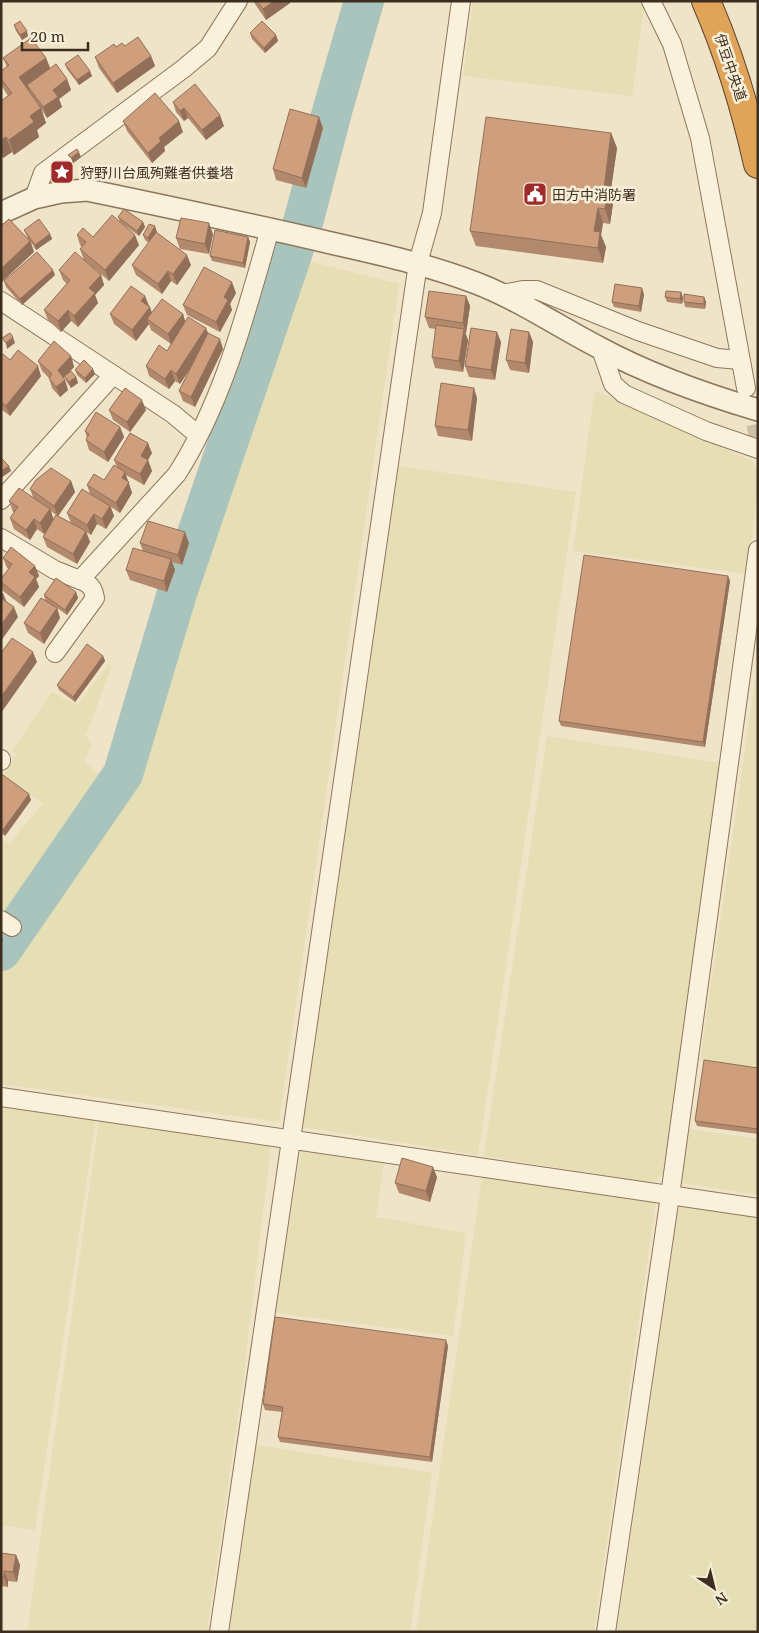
<svg xmlns="http://www.w3.org/2000/svg" width="759" height="1633" font-family="'Noto Serif','Noto Sans JP',serif">
<style>
.farmland{fill:#e6deb5}
.lines{fill:none;stroke-linecap:round;stroke-linejoin:round}
.river{stroke:#a9c4bc;stroke-width:40}
.minor-tunnel{stroke:#ccc0a6;stroke-width:18;stroke-dasharray:18 9;stroke-linecap:butt}
.minor-casing{stroke:#8d765c;stroke-width:20}
.tertiary-casing{stroke:#8d765c;stroke-width:24}
.motorway-casing{stroke:#5b4430;stroke-width:30}
.minor{stroke:#faf1dc;stroke-width:18}
.tertiary{stroke:#faf1dc;stroke-width:21}
.motorway{stroke:#e0a458;stroke-width:28}
.wall{fill:#b2896c;fill-rule:evenodd}
.shaded-wall{fill:#916f58}
.building{fill:#cf9f7d;stroke:#916f58}
.labels{text-anchor:middle;dominant-baseline:central;stroke-width:5;stroke-linejoin:round;paint-order:stroke}
.street-label{font-size:14px;fill:#3d2e20;stroke:#f7eed8}
.poi-label{font-size:14px;fill:#3d2e20;stroke:#f7eed8;text-anchor:start}
</style>
<rect width="100%" height="100%" fill="#f0e4c8"/>
<g class="farmland">
<polygon points="473,1 641,1 644,7 632,96 463,76"/>
<polygon points="297,258 399,284 279,1122 1,1084 1,971 119,791"/>
<polygon points="597,391 752,461 758,472 758,484 748,574 573,551 594,394"/>
<polygon points="399,466 576,492 478,1155 303,1127"/>
<polygon points="758,660 758,1069 700,1060"/>
<polygon points="109,664 112,666 86,735 91,745 84,762 111,784 18,918 1,907 1,838 9,844 43,803 3,776 17,755 12,751 52,692 77,705"/>
<polygon points="547,736 721,763 663,1173 654,1183 484,1156"/>
<polygon points="1,1106 96,1118 35,1530 1,1525"/>
<polygon points="99,1120 271,1145 243,1381 207,1632 27,1632"/>
<polygon points="689,1129 758,1139 758,1195 681,1183"/>
<polygon points="301,1151 384,1162 376,1217 466,1233 453,1336 275,1313"/>
<polygon points="482,1177 656,1202 594,1632 416,1632"/>
<polygon points="679,1206 758,1216 758,1632 617,1632"/>
<polygon points="257,1445 432,1473 410,1632 229,1632"/>
</g>
<g class="lines">
<polyline class="river" points="1,951 123,774 177,593 304,219 333,108 364,1"/>
<polyline class="minor-tunnel" points="749,398 758,436"/>
<g class="minor-casing">
<g id="minor">
<polyline points="651,1 672,44 700,138 746,388"/>
<polyline points="34,198 43,173 183,69 208,48 238,1"/>
<polyline points="502,294 523,290 537,290 638,331 717,358 740,360"/>
<polyline points="1,301 173,414 198,435"/>
<polyline points="601,349 613,384 624,394 706,431 758,449"/>
<polyline points="1,500 113,375"/>
<polyline points="1,538 55,570 80,580"/>
<path d="M55,653L95,598C93,587 90,584 80,580L177,474C224,400 246,312 270,229"/>
<polyline points="1,759 1,761"/>
<polyline points="1,920 12,927"/>
<polyline points="1,1097 758,1208"/>
<polyline points="219,1632 291,1140 418,263 432,213 461,1"/>
<polyline points="606,1632 670,1196 758,550"/>
</g>
</g>
<g class="tertiary-casing">
<path id="tertiary" d="M1,213L34,198L61,192L87,190C169,207 250,224 331,243C380,254 429,265 476,283C520,300 559,327 600,348C650,375 704,394 758,410"/>
</g>
<g class="motorway-casing">
<path id="motorway" d="M706,1C730,56 745,106 758,164"/>
</g>
<use href="#minor" class="minor"/>
<use href="#tertiary" class="tertiary"/>
<use href="#motorway" class="motorway"/>
</g>
<g class="wall">
<polygon points="254,1 290,1 290,3 266,20 255,4"/>
<polygon points="14,25 28,36 22,40 16,31"/>
<polygon points="250,33 276,35 278,41 265,53 252,39"/>
<polygon points="125,46 151,56 155,66 117,93 99,68 95,57 116,47"/>
<polygon points="3,58 46,58 50,68 67,79 71,90 59,99 62,107 47,118 41,109 46,123 37,130 39,137 14,155 12,152 3,158 1,155 1,101 8,96 3,88 1,84 1,71 7,67"/>
<polygon points="65,64 92,76 79,85 67,69"/>
<polygon points="173,102 224,126 206,140 188,118 184,121 176,112"/>
<polygon points="123,121 183,132 164,147 165,151 152,163 127,131"/>
<polygon points="323,128 306,188 276,180 273,169"/>
<polygon points="611,133 617,148 610,196 613,204 610,224 603,223 601,235 606,247 603,263 476,246 470,231"/>
<polygon points="118,217 143,222 145,227 139,236 120,222"/>
<polygon points="155,226 156,232 191,265 177,285 171,281 162,294 136,275 132,265 149,243 145,240 143,235"/>
<polygon points="24,230 50,234 52,239 36,250 31,242 34,252"/>
<polygon points="213,234 209,254 180,249 176,238"/>
<polygon points="77,235 93,237 139,245 109,281 84,260 80,249 82,247 80,245"/>
<polygon points="248,237 250,242 245,268 212,261 210,256"/>
<polygon points="59,270 101,275 104,285 95,295 98,303 78,327 71,321 61,332 48,320 44,310 67,284 63,280"/>
<polygon points="55,275 22,305 6,287 4,281"/>
<polygon points="681,292 683,298 682,304 667,302 665,297"/>
<polygon points="236,293 230,304 232,310 220,332 187,315 183,305"/>
<polygon points="644,294 641,312 614,307 612,302"/>
<polygon points="145,296 152,313 183,314 185,321 208,333 223,349 195,407 183,401 179,391 191,367 180,384 175,381 169,389 149,376 146,366 167,351 171,344 151,330 149,324 136,341 114,324 110,314"/>
<polygon points="466,296 470,306 466,333 465,333 468,340 463,372 435,368 432,357 436,329 429,328 425,317"/>
<polygon points="704,297 706,302 705,309 685,307 684,302"/>
<polygon points="529,332 533,342 529,373 510,370 506,360"/>
<polygon points="501,342 495,380 469,377 465,366"/>
<polygon points="1,356 41,376 10,416 1,409"/>
<polygon points="71,356 74,367 69,372 76,377 78,383 71,388 66,381 65,377 63,378 68,390 60,397 52,388 49,378 42,371 38,361"/>
<polygon points="93,369 95,374 86,383 77,375 75,370"/>
<polygon points="477,398 472,441 438,436 435,426"/>
<polygon points="109,410 146,410 130,432 113,420"/>
<polygon points="120,427 124,437 108,462 89,450 86,440 87,438 85,431"/>
<path d="M152,453L148,460L152,471L144,485L126,475L132,493L120,513L111,507L114,516L106,529L97,524L91,535L86,532L90,542L77,564L47,547L43,537L49,526L44,534L37,529L30,540L14,529L10,518L14,512H13L9,501L33,497L30,489L71,481L75,492L58,516L71,523L67,513L90,494L87,485L104,480L117,467L114,460ZM51,511L56,515L53,519Z"/>
<polygon points="140,543 189,543 182,565 172,562 175,570 167,592 130,580 126,570 143,551"/>
<polygon points="3,558 35,566 39,576 36,579 39,587 24,607 3,591 1,586 1,579 9,569 7,568"/>
<polygon points="728,576 730,581 705,747 561,726 559,721"/>
<polygon points="76,592 78,598 67,615 57,608 60,618 44,644 28,633 24,623 45,600 44,595"/>
<polygon points="103,656 105,661 75,702 59,690 57,685"/>
<polygon points="1,777 31,800 5,836 1,833"/>
<polygon points="758,1068 758,1134 697,1126 695,1121"/>
<polygon points="437,1177 430,1202 399,1193 395,1183"/>
<polygon points="448,1346 432,1462 280,1442 278,1437 282,1412 265,1410 263,1404"/>
<polygon points="1,1553 16,1555 20,1565 17,1582 8,1581 8,1587 1,1586"/>
</g>
<g class="shaded-wall">
<polygon points="274,1 290,1 290,3 266,20 263,9"/>
<polygon points="27,31 28,36 22,40 20,35"/>
<polygon points="276,35 278,41 265,53 264,48"/>
<polygon points="151,56 155,66 117,93 113,83"/>
<polygon points="46,58 52,73 27,85 29,89 24,92 19,77"/>
<polygon points="90,71 92,76 79,85 77,80"/>
<polygon points="67,79 71,90 59,99 62,107 47,118 43,107 53,90"/>
<polygon points="41,108 46,123 37,130 39,137 14,155 9,140 30,116"/>
<polygon points="184,108 188,118 184,121 180,111"/>
<polygon points="220,115 224,126 206,140 202,130"/>
<polygon points="319,117 323,128 306,188 302,178"/>
<polygon points="179,121 183,132 164,147 165,151 152,163 148,153 159,138"/>
<polygon points="611,133 617,148 610,196 613,204 610,224 605,209 604,189"/>
<polygon points="6,137 12,152 3,158 1,153 1,140"/>
<polygon points="79,152 81,157 73,163 71,158"/>
<polygon points="598,208 603,223 601,235 606,247 603,263 598,248 594,231"/>
<polygon points="143,222 145,227 139,236 137,231"/>
<polygon points="209,223 213,234 209,254 205,244"/>
<polygon points="155,226 157,232 150,243 148,238"/>
<polygon points="50,234 52,239 36,250 35,245"/>
<polygon points="135,235 139,245 109,281 105,270"/>
<polygon points="248,237 250,242 245,268 243,263"/>
<polygon points="30,241 34,252 1,283 1,269"/>
<polygon points="187,255 191,265 177,285 173,274"/>
<polygon points="53,270 55,275 22,305 20,299"/>
<polygon points="168,271 171,281 162,294 158,284"/>
<polygon points="101,275 104,285 95,295 98,303 78,327 74,316 89,288"/>
<polygon points="232,282 236,293 230,304 232,310 220,332 216,322 224,297"/>
<polygon points="642,288 644,294 641,312 639,306"/>
<polygon points="681,292 683,298 682,304 680,299"/>
<polygon points="145,296 149,307 141,301"/>
<polygon points="466,296 470,306 466,333 463,323"/>
<polygon points="704,297 706,302 705,309 704,304"/>
<polygon points="150,307 153,317 147,319 149,324 136,341 132,330"/>
<polygon points="68,310 71,321 61,332 58,321"/>
<polygon points="183,314 186,324 171,345 168,334"/>
<polygon points="206,328 210,338 180,384 176,374"/>
<polygon points="464,329 468,340 463,372 459,361"/>
<polygon points="497,332 501,342 495,380 491,370"/>
<polygon points="529,332 533,342 529,373 525,363"/>
<polygon points="13,337 15,343 7,349 6,343"/>
<polygon points="220,339 223,349 195,407 191,397"/>
<polygon points="71,356 74,367 61,381 58,370"/>
<polygon points="38,366 41,376 10,416 6,406"/>
<polygon points="93,369 95,374 86,383 85,378"/>
<polygon points="171,370 175,381 169,389 165,379"/>
<polygon points="76,377 78,383 71,388 69,382"/>
<polygon points="65,380 68,390 60,397 56,387"/>
<polygon points="474,388 477,398 472,441 468,430"/>
<polygon points="142,400 146,410 130,432 127,422"/>
<polygon points="120,427 124,437 108,462 104,452"/>
<polygon points="148,443 152,453 144,466 141,456"/>
<polygon points="148,460 152,471 144,485 140,474"/>
<polygon points="9,466 11,471 1,478 1,471"/>
<polygon points="125,472 132,493 120,513 116,503 122,478"/>
<polygon points="71,481 75,492 58,516 54,506"/>
<polygon points="110,506 114,516 106,529 102,519"/>
<polygon points="50,509 54,520 44,534 40,523"/>
<polygon points="94,514 97,524 91,535 87,525"/>
<polygon points="34,519 37,529 30,540 26,530"/>
<polygon points="86,531 90,542 77,564 73,554"/>
<polygon points="185,532 189,543 182,565 178,555"/>
<polygon points="171,559 175,570 167,592 164,581"/>
<polygon points="35,566 39,576 36,579 39,587 24,607 20,597 29,572"/>
<polygon points="728,576 730,581 705,747 703,742"/>
<polygon points="76,592 78,598 67,615 65,610"/>
<polygon points="3,593 7,603 1,600 1,595"/>
<polygon points="14,607 18,617 1,641 1,625"/>
<polygon points="57,608 60,618 44,644 40,633"/>
<polygon points="33,652 37,662 1,713 1,697"/>
<polygon points="103,656 105,661 75,702 73,697"/>
<polygon points="29,794 31,800 5,836 3,830"/>
<polygon points="1,934 3,940 1,943"/>
<polygon points="433,1167 437,1177 430,1202 426,1191"/>
<polygon points="446,1340 448,1346 432,1462 430,1457"/>
<polygon points="16,1555 20,1565 17,1582 13,1572"/>
<polygon points="4,1571 8,1581 8,1587 4,1577"/>
</g>
<g class="building">
<polygon points="257,1 274,1 263,9"/>
<polygon points="20,21 27,31 20,35 14,25"/>
<polygon points="262,21 276,35 264,48 250,33"/>
<polygon points="138,37 151,56 113,83 95,57 114,44 116,47 122,43 125,46"/>
<polygon points="31,38 46,58 19,77 41,108 30,116 34,122 9,140 6,137 1,140 1,101 12,93 1,79 1,71 9,65 3,58"/>
<polygon points="78,55 90,71 77,80 65,64"/>
<polygon points="56,64 67,79 53,90 58,97 43,107 27,85"/>
<polygon points="195,84 220,115 202,130 184,108 180,111 173,102"/>
<polygon points="155,93 179,121 159,138 161,141 148,153 123,121"/>
<polygon points="290,109 319,117 302,178 273,169"/>
<polygon points="486,117 611,133 604,189 607,189 605,209 598,208 594,231 600,232 598,248 470,231"/>
<polygon points="77,149 79,152 71,158 68,155"/>
<polygon points="124,209 143,222 137,231 118,217"/>
<polygon points="112,215 135,235 105,270 80,249 86,242 77,235 83,228 93,237"/>
<polygon points="181,218 209,223 205,244 176,238"/>
<polygon points="9,219 30,241 1,269 1,226"/>
<polygon points="39,219 50,234 35,245 24,230"/>
<polygon points="149,224 155,226 148,238 143,235"/>
<polygon points="215,230 248,237 243,263 210,256"/>
<polygon points="156,232 187,255 173,274 168,271 158,284 132,265"/>
<polygon points="37,252 53,270 20,299 4,281"/>
<polygon points="75,252 101,275 89,288 95,293 74,316 68,310 58,321 44,310 70,280 59,270"/>
<polygon points="204,267 232,282 224,297 228,300 216,322 183,305"/>
<polygon points="615,284 642,288 639,306 612,302"/>
<polygon points="131,286 145,296 141,301 150,307 132,330 110,314"/>
<polygon points="429,291 466,296 463,323 425,317"/>
<polygon points="666,291 681,292 680,299 665,297"/>
<polygon points="684,294 704,297 704,304 684,302"/>
<polygon points="162,299 183,314 168,334 147,319"/>
<polygon points="188,317 206,328 176,374 171,370 165,379 146,366 159,345 167,351"/>
<polygon points="436,325 464,329 459,361 432,357"/>
<polygon points="471,328 497,332 491,370 465,366"/>
<polygon points="511,329 529,332 525,363 506,360"/>
<polygon points="10,333 13,337 6,343 2,338"/>
<polygon points="208,333 220,339 191,397 179,391"/>
<polygon points="54,341 71,356 58,370 65,380 56,387 49,378 52,374 38,361"/>
<polygon points="18,350 38,366 6,406 1,402 1,356 3,354 10,360"/>
<polygon points="84,360 93,369 85,378 75,370"/>
<polygon points="71,371 76,377 69,382 64,376"/>
<polygon points="441,383 474,388 468,430 435,426"/>
<polygon points="125,388 142,400 127,422 109,410"/>
<polygon points="96,412 120,427 104,452 86,440 89,434 85,431"/>
<polygon points="130,433 148,443 141,456 148,460 140,474 114,460"/>
<polygon points="1,458 9,466 1,471"/>
<polygon points="114,465 125,472 122,478 129,482 116,503 87,485 94,474 104,480"/>
<polygon points="51,468 71,481 54,506 30,489 36,480"/>
<polygon points="19,488 50,509 40,523 34,519 26,530 10,518 18,507 9,501"/>
<polygon points="82,489 110,506 102,519 94,514 87,525 67,513"/>
<polygon points="56,515 86,531 73,554 43,537"/>
<polygon points="148,521 185,532 178,555 140,543"/>
<polygon points="11,547 35,566 29,572 35,577 20,597 1,582 1,579 12,564 3,558"/>
<polygon points="133,548 171,559 164,581 126,570"/>
<polygon points="584,555 728,576 703,742 559,721"/>
<polygon points="56,578 76,592 65,610 44,595"/>
<polygon points="1,598 14,607 1,625"/>
<polygon points="41,598 57,608 40,633 24,623"/>
<polygon points="12,638 33,652 1,697 1,653"/>
<polygon points="87,644 103,656 73,697 57,685"/>
<polygon points="3,775 29,794 3,830 1,829 1,777"/>
<polygon points="704,1060 758,1068 758,1129 695,1121"/>
<polygon points="402,1158 433,1167 426,1191 395,1183"/>
<polygon points="275,1317 446,1340 430,1457 278,1437 283,1407 263,1404"/>
<polygon points="1,1553 16,1555 13,1572 4,1571 4,1577 1,1576"/>
</g>
<defs>
<g id="sight-square" transform="scale(1.25)"><rect x="-9" y="-9" width="18" height="18" rx="4" fill="#9e2a2b" stroke="#f7eed8"/><path d="M0-6L1.8-2.2L6-1.7L2.9 1.2L3.7 5.4L0 3.3L-3.7 5.4L-2.9 1.2L-6-1.7L-1.8-2.2Z" fill="#fff"/></g>
<g id="civic-square" transform="scale(1.25)"><rect x="-9" y="-9" width="18" height="18" rx="4" fill="#9e2a2b" stroke="#f7eed8"/><path d="M-.6-6.5H3V-4.5H.6V-3L4-1V1h2V6H-6V1h2V-1L-.6-3ZM-1.2 2.5V6h2.4V2.5Z" fill="#fff"/></g>
</defs>
<g fill-rule="evenodd">
<use href="#sight-square" x="62" y="172"/>
<use href="#civic-square" x="535" y="194"/>
</g>
<g class="labels">
<g class="street-label">
<text transform="translate(731 67) rotate(71)">伊豆中央道</text>
</g>
<g class="poi-label">
<text x="80" y="172">狩野川台風殉難者供養塔</text>
<text x="552" y="194">田方中消防署</text>
</g>
</g>
<rect width="759" height="1633" fill="none" stroke="#3d2e20" stroke-width="5"/>
<g transform="translate(714 1588) rotate(145)" stroke="#f7eed8" stroke-width="4" paint-order="stroke">
<path d="M0-4L9 19L0 12L-9 19Z" fill="#3d2e20"/>
<text y="-8" font-size="14" font-weight="bold" text-anchor="middle" fill="#3d2e20">N</text>
</g>
<path d="M22 42v8h66v-8" fill="none" stroke="#3d2e20" stroke-width="2.5"/>
<text x="30" y="42" font-size="15" fill="#3d2e20" stroke="#f7eed8" stroke-width="4" paint-order="stroke">20 m</text>
</svg>
